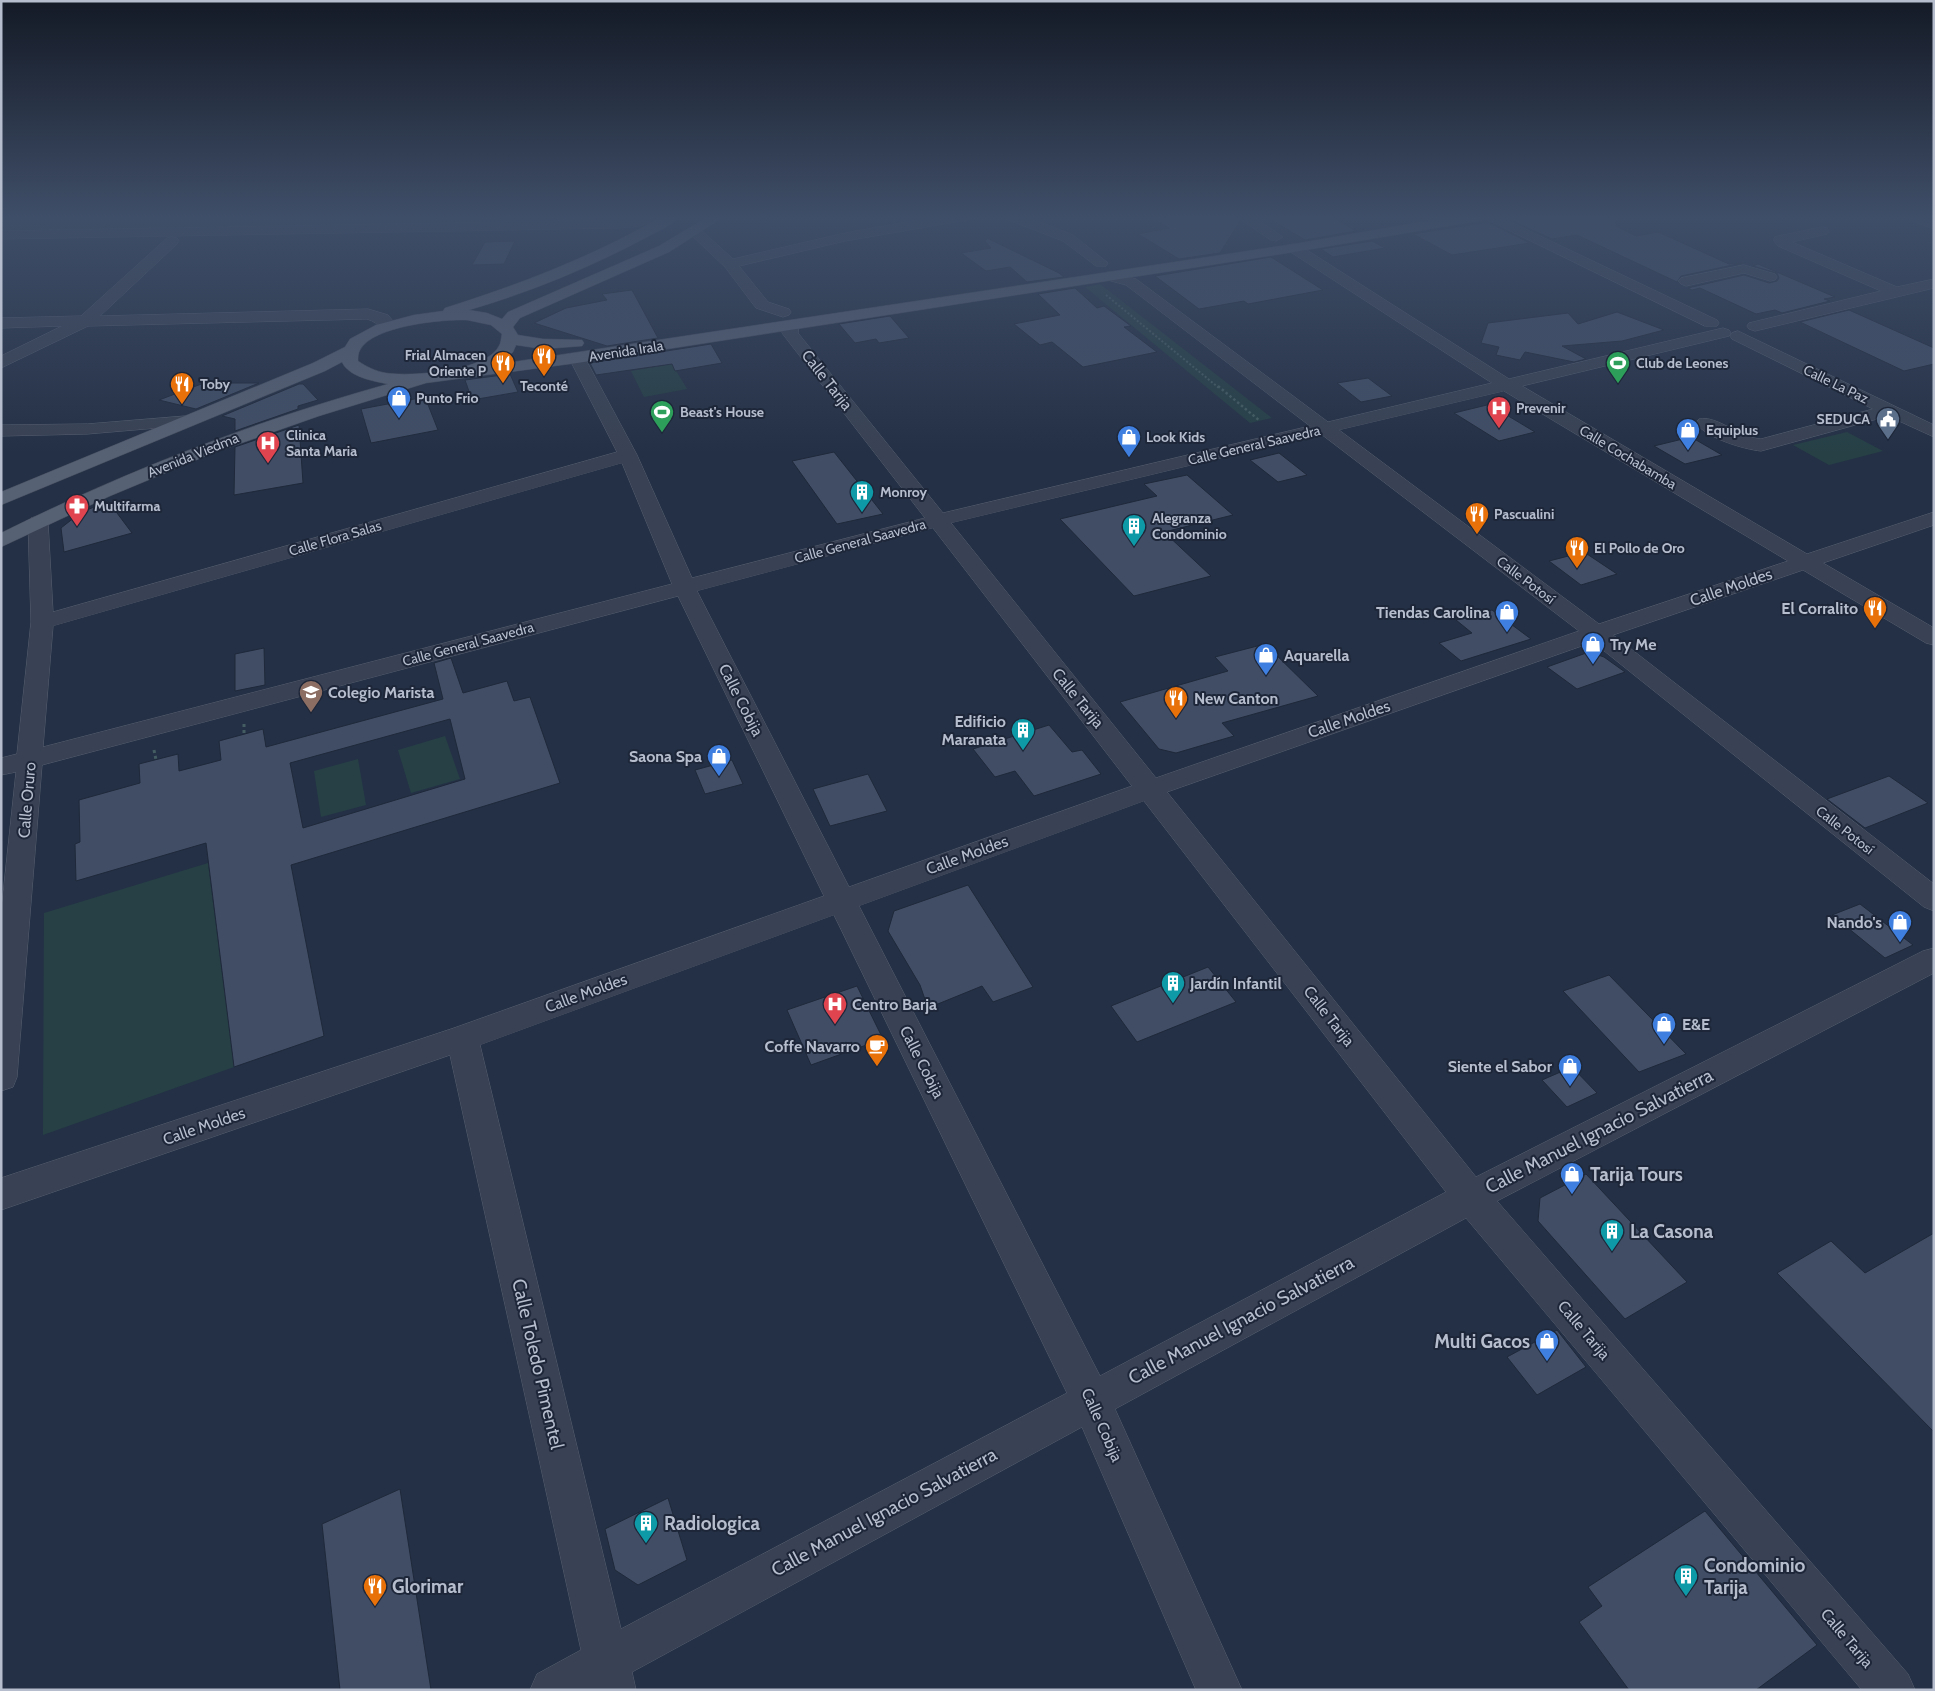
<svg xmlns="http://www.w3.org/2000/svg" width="1935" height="1691" font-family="Cabin,sans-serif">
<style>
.green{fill:#264046}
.building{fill:#404d65;stroke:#1f293b;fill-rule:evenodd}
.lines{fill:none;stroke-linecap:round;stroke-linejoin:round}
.minor-casing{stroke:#576071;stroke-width:1}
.major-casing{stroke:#424b5d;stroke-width:1}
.path-far2{stroke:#445d62;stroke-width:2;stroke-dasharray:2 2;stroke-linecap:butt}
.path-far1{stroke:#445d62;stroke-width:2.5;stroke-dasharray:2.5 2.5;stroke-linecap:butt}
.path{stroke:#445d62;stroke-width:3;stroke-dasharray:3 3;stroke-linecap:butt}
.minor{fill:#394254;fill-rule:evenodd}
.major{fill:#576174;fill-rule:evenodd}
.labels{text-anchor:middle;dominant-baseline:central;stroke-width:4;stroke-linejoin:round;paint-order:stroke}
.far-street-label{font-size:14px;fill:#b6bece;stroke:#1d2739}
.far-poi-label{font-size:14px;font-weight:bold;fill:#b6bece;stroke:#1d2739;text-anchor:start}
.street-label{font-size:16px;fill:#b6bece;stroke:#1d2739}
.poi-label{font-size:16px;font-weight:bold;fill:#b6bece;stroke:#1d2739;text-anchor:end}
.near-street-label{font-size:19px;fill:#b6bece;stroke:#1d2739}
.near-poi-label{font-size:19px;font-weight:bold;fill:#b6bece;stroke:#1d2739;text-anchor:start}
</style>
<rect width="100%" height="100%" fill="#243045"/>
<g class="green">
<polygon points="1,216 659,216 637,222 1,234"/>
<polygon points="1100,284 1272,418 1250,423 1085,287"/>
<polygon points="672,364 687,389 644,397 631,371"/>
<polygon points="1847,432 1883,451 1829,465 1793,445"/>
<polygon points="445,736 460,779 411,793 398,750"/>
<polygon points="358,759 366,805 321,817 314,771"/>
<polygon points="208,863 234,1067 43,1135 44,913"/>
</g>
<g class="building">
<polygon points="1149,216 1234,216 1240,221 1220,253 1179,259 1138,234 1169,228"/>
<polygon points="1265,216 1330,216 1356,231 1305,240"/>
<polygon points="1519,216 1615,216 1616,226 1636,236 1658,232 1729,264 1742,263 1681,276 1677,282 1577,235 1552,239 1508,219"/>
<polygon points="1488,222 1530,243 1452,255 1413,234"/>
<polygon points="987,238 1059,273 1064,277 1027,282 1010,267 986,271 961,253 991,248 985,241"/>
<polygon points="515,241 504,264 472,265 485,242"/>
<polygon points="1372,241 1385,248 1333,257 1321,249"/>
<polygon points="1271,257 1323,290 1248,304 1244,301 1199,309 1155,276"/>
<polygon points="1758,264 1835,297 1824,299 1830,301 1782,313 1775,310 1756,314 1700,288 1692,290 1688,288 1744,275 1769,283 1777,281 1779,278 1777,273 1753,266"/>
<polygon points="1075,288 1097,308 1104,306 1131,326 1124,327 1157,352 1083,367 1052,342 1040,345 1014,324 1060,315 1038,294"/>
<polygon points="632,290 658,338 607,346 534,323 566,308 607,300 602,294"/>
<polygon points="1849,310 1934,348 1934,364 1904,371 1800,322"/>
<polygon points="1617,312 1664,330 1622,341 1562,346 1586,359 1574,362 1525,352 1520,360 1496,355 1499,347 1481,343 1488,323 1568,313 1578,324"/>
<polygon points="890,316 909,338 879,343 876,339 855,343 839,324"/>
<polygon points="711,344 722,363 675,371 672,364 596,375 590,363"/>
<polygon points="510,374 518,392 472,400 465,380"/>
<polygon points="1368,378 1392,396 1361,402 1337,383"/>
<polygon points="204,383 259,383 196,409 159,400"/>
<polygon points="299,384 303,384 318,400 298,406 298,409 235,431 235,419 222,416"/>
<polygon points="425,397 438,430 371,443 361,409"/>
<polygon points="1491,404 1510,417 1535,432 1499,441 1454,413"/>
<polygon points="299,425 303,483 234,495 235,447"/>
<polygon points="1691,437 1722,455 1685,464 1654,446"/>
<polygon points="834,452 883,514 837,524 792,461"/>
<polygon points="1279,453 1307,475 1278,482 1250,460"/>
<polygon points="1187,475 1233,515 1164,532 1211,576 1134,596 1060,519 1157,496 1144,484"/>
<polygon points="108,501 132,533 64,552 61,528 80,513"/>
<polygon points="1584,552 1617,574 1581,585 1549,561"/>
<polygon points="1492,610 1531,639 1461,661 1439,643 1472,633 1456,620"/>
<polygon points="1265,644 1318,696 1222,723 1234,736 1176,753 1159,749 1120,702 1228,671 1215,657"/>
<polygon points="264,648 265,685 235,691 235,654"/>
<polygon points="1589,652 1604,657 1625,672 1577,689 1547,667"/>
<path d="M451,658L463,693L507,681L514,701L530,697L560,783L291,865L324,1036L234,1067L206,843L76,881L75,844L80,842L79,800L140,783L139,764L178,754L179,771L221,760L219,741L263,729L266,747L443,699L434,663ZM450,719L465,779L303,828L290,763Z"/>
<polygon points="1049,725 1072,752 1082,750 1101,774 1034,796 1015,771 995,777 973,749"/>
<polygon points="732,760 743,784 705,794 695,770"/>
<polygon points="868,774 887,811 830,826 813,789"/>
<polygon points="1889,776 1928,803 1865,828 1827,799"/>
<polygon points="968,885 1033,987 993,1002 982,986 928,1008 920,985 888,931 894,911"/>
<polygon points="1860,904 1913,945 1885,958 1832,915"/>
<polygon points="1208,967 1236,1002 1137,1042 1111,1006"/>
<polygon points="1609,975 1686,1054 1639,1072 1563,991"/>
<polygon points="857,986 883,1039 811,1065 787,1010"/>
<polygon points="1572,1067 1597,1093 1567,1107 1542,1080"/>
<polygon points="1586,1174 1687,1282 1625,1319 1538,1221 1540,1198"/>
<polygon points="1934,1233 1934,1432 1777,1273 1831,1241 1865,1273"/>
<polygon points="1557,1330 1586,1367 1537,1395 1507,1357"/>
<polygon points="400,1489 431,1690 340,1690 322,1524"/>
<polygon points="668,1498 687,1560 638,1585 615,1570 605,1529"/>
<polygon points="1705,1511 1817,1645 1756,1690 1629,1690 1579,1622 1602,1606 1588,1587"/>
</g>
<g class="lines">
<g class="minor-casing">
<g id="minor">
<polygon points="645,216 674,216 673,219 633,227 615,228 1,239 1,231 615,220"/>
<polygon points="941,216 973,216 967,220 845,241 739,266 768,302 789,309 791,312 789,315 783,317 756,308 725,267 688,232 690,229 700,229 733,259 845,233"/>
<polygon points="1005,216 1025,216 1073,235 1108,263 1106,266 1096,266 1063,241 1006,219"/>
<polygon points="1236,216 1252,216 1283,237 1276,241 1271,240"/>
<polygon points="1480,216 1498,216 1717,320 1719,323 1717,326 1705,326"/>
<polygon points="1906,216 1925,216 1934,220 1934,229 1907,219"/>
<polygon points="1822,227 1827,228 1829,231 1827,234 1792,242 1897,287 1934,279 1934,288 1755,331 1749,329 1747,326 1749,323 1881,291 1778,246 1773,240 1775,237"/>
<path d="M172,237L177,238L179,241L177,244L100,316L368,309L388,315L397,326L395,329C381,333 381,323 367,319L88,326L1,368V356L62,326L1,328V318L81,316L167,238Z"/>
<path d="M1294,244L1299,245L1509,379L1723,328L1729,330L1731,333L1729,336L1522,386L1807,554L1934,512V525L1823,563L1934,628V645L1926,643L1803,570L1613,635L1934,884V911L1924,907L1593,642L1167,792L1476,1177L1923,951L1934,948V973L1497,1201L1908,1674L1915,1690H1862L1466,1218L1115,1409L1242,1690H1196L1082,1427L632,1672L636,1690H530L537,1674L581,1650L450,1055L1,1210V1178L454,1028L824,896L678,596L42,765L17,1077L13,1087L1,1091V913L16,772L1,775V758L17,754L31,622L28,522L31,518L38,516L45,518L48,522L53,612L617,452L569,358L571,354H583L585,358L637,455L692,578L925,518L782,333L785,322H797L799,325L798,333L943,513L1310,426L1126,285L1104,279L1102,276L1104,273L1109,272L1136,279L1328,422L1492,383L1289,251L1287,248L1289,245ZM1504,391L1788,561L1599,624L1339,430ZM1321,434L1579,631L1156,778L951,523ZM622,463L672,584L43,747L53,626ZM933,528L1132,786L849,887L697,591ZM1144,801L1446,1192L1100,1376L859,906ZM834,915L1067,1393L621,1629L480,1045Z"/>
<polygon points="1744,265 1775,274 1777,277 1775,280 1770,281 1744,273 1686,286 1681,284 1678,281 1681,278"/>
<path d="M1738,331L1934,425V437L1888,416L1761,451C1743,449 1706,438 1696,423L1699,419C1717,415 1740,438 1761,439L1873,409L1732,339L1730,336L1732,333Z"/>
<polygon points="186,416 192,417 195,421 192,425 87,434 1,436 1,425 87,424"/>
</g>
</g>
<g class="major-casing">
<path id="major" d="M663,216H680C672,226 656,232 645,238C589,268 530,292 469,310L487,313L502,319L508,312L659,246L709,216H725L669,252L520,318L513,327L518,335L543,339L582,340L584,343L582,346L543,349L516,345L513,352L499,364L1294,244L1456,216H1489L1483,220L1294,252L577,363L426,383L319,416L213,453L110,496L1,547V533C126,471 255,421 388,384C373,381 349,377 342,362L325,371L1,505V492L313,363L345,347L350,339L376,325L414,315L443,311L445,308C521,284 594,256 663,216ZM467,320L491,325L502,334C501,338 501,343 499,346C487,371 411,377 386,373C375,371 367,367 358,361C358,357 358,353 360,350C372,326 442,319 467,320Z"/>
</g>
<polyline class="path-far2" points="1106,295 1219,388"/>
<polyline class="path-far1" points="1218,386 1260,421"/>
<g class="path">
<polyline points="244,724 244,734"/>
<polyline points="154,750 156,760"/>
</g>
<use href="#minor" class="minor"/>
<use href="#major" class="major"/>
</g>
<linearGradient id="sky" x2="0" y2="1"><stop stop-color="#141a26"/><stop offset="0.48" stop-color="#3f4e68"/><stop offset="1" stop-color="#3f4e68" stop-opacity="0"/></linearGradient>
<rect width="1935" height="453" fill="url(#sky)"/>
<defs>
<g id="restaurant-pin" transform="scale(1.25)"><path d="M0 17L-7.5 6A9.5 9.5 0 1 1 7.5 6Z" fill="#e8710a" stroke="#1d2739"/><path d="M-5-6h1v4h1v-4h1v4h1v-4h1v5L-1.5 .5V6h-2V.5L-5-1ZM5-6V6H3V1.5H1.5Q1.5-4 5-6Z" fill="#fff"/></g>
<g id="stadium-pin" transform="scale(1.25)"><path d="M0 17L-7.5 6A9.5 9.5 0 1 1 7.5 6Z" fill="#2e9e5b" stroke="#1d2739"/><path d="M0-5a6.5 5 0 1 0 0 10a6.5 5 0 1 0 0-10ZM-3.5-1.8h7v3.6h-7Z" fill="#fff"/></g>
<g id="shop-pin" transform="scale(1.25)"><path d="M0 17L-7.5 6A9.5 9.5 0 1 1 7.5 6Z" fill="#3f7fe0" stroke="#1d2739"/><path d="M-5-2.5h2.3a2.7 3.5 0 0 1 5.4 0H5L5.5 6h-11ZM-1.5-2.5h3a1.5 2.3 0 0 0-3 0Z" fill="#fff"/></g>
<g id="hospital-pin" transform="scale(1.25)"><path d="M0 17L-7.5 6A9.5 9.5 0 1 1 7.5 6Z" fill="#e0444e" stroke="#1d2739"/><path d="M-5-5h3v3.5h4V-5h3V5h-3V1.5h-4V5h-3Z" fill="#fff"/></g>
<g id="civic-pin" transform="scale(1.25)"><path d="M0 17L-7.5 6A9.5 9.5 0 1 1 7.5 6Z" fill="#5c6f8a" stroke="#1d2739"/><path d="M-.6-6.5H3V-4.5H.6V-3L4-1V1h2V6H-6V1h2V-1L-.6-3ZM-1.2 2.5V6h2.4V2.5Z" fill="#fff"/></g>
<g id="building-pin" transform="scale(1.25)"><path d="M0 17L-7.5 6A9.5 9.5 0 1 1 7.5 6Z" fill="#0f9aa8" stroke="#1d2739"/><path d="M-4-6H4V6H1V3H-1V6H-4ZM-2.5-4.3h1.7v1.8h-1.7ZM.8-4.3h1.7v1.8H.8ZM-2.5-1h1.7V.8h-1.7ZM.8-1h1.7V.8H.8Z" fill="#fff"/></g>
<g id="pharmacy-pin" transform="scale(1.25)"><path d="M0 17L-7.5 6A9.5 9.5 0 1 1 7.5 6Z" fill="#e0444e" stroke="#1d2739"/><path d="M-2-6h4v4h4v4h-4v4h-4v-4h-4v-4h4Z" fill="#fff"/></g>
<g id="school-pin" transform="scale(1.25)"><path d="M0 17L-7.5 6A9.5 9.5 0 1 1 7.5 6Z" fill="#8d6e63" stroke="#1d2739"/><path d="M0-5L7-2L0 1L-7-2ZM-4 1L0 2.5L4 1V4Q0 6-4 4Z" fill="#fff"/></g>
<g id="cafe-pin" transform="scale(1.25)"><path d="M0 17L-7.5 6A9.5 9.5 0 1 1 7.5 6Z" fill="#e8710a" stroke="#1d2739"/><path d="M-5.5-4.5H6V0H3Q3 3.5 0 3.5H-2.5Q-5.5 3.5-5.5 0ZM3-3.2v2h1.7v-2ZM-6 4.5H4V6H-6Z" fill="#fff"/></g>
</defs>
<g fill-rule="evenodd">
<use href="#restaurant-pin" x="544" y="356"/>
<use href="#restaurant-pin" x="503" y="363"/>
<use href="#stadium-pin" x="1618" y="363"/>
<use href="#restaurant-pin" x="182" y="384"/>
<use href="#shop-pin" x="399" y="398"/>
<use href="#hospital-pin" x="1499" y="408"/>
<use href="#stadium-pin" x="662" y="412"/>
<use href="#civic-pin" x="1888" y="419"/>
<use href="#shop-pin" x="1688" y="430"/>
<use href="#shop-pin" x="1129" y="437"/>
<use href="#hospital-pin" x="268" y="443"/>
<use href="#building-pin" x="862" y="492"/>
<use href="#pharmacy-pin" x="77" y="506"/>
<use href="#restaurant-pin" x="1477" y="514"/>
<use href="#building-pin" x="1134" y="526"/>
<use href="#restaurant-pin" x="1577" y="548"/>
<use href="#restaurant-pin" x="1875" y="608"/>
<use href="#shop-pin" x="1507" y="612"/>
<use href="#shop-pin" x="1593" y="644"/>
<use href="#shop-pin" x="1266" y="655"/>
<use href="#school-pin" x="311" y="692"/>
<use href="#restaurant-pin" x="1176" y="698"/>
<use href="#building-pin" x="1023" y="730"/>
<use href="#shop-pin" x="719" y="756"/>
<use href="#shop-pin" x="1900" y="922"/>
<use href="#building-pin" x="1173" y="983"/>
<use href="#hospital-pin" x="835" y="1004"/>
<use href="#shop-pin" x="1664" y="1024"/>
<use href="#cafe-pin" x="877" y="1046"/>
<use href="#shop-pin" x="1570" y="1066"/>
<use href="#shop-pin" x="1572" y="1174"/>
<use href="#building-pin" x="1612" y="1231"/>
<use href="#shop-pin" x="1547" y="1341"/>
<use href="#building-pin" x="646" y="1523"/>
<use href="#building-pin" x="1686" y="1576"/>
<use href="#restaurant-pin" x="375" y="1586"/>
</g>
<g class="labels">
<g class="far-street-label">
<text transform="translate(626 351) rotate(-9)">Avenida Irala</text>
<text transform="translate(1836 384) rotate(26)">Calle La Paz</text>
<text transform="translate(1254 445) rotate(-13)">Calle General Saavedra</text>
<text transform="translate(193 455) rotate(-22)">Avenida Viedma</text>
<text transform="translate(1628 457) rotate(31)">Calle Cochabamba</text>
<text transform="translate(335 538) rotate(-16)">Calle Flora Salas</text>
<text transform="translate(860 541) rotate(-15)">Calle General Saavedra</text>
<text transform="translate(1526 580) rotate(37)">Calle Potosí</text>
<text transform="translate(468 644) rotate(-15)">Calle General Saavedra</text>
<text transform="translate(1845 830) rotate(38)">Calle Potosí</text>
</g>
<g class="far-poi-label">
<text x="486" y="355" text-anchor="end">Frial Almacen<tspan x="486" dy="16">Oriente P</tspan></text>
<text x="1636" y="363">Club de Leones</text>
<text x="200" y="384">Toby</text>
<text x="544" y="386" text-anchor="middle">Teconté</text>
<text x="416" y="398">Punto Frio</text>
<text x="1516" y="408">Prevenir</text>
<text x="680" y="412">Beast's House</text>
<text x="1870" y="419" text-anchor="end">SEDUCA</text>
<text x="1706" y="430">Equiplus</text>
<text x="286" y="435">Clinica<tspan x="286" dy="16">Santa Maria</tspan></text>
<text x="1146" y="437">Look Kids</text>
<text x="880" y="492">Monroy</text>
<text x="94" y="506">Multifarma</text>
<text x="1494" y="514">Pascualini</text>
<text x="1152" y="518">Alegranza<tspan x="1152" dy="16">Condominio</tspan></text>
<text x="1594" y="548">El Pollo de Oro</text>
</g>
<g class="street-label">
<text transform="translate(827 380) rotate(52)">Calle Tarija</text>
<text transform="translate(1731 587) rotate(-19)">Calle Moldes</text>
<text transform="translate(1078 698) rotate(51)">Calle Tarija</text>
<text transform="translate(741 700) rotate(63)">Calle Cobija</text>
<text transform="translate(1349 719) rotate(-19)">Calle Moldes</text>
<text transform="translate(27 800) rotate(-85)">Calle Oruro</text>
<text transform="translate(967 855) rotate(-20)">Calle Moldes</text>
<text transform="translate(586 993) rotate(-20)">Calle Moldes</text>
<text transform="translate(1329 1016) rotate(52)">Calle Tarija</text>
<text transform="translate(922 1062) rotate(63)">Calle Cobija</text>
<text transform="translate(204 1126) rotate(-19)">Calle Moldes</text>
<text transform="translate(1584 1330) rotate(50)">Calle Tarija</text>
<text transform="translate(1102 1425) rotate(66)">Calle Cobija</text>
<text transform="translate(1847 1638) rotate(50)">Calle Tarija</text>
</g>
<g class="poi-label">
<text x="1858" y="608">El Corralito</text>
<text x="1490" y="612">Tiendas Carolina</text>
<text x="1610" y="644" text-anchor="start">Try Me</text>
<text x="1284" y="655" text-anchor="start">Aquarella</text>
<text x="328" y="692" text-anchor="start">Colegio Marista</text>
<text x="1194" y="698" text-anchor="start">New Canton</text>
<text x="1006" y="721">Edificio<tspan x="1006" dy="18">Maranata</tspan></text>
<text x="702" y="756">Saona Spa</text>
<text x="1882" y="922">Nando's</text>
<text x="1190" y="983" text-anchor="start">Jardín Infantil</text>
<text x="852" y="1004" text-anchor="start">Centro Barja</text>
<text x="1682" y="1024" text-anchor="start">E&amp;E</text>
<text x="860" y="1046">Coffe Navarro</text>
<text x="1552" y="1066">Siente el Sabor</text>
</g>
<g class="near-street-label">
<text transform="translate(1599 1131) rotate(-27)">Calle Manuel Ignacio Salvatierra</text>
<text transform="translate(1241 1320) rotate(-28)">Calle Manuel Ignacio Salvatierra</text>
<text transform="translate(538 1364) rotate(77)">Calle Toledo Pimentel</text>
<text transform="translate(884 1512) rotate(-28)">Calle Manuel Ignacio Salvatierra</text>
</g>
<g class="near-poi-label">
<text x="1590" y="1174">Tarija Tours</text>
<text x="1630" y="1231">La Casona</text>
<text x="1530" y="1341" text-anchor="end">Multi Gacos</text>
<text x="664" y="1523">Radiologica</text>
<text x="1704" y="1565">Condominio<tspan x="1704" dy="22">Tarija</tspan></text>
<text x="392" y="1586">Glorimar</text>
</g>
</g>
<rect width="1935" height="1691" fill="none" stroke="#b6bece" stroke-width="5"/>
</svg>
